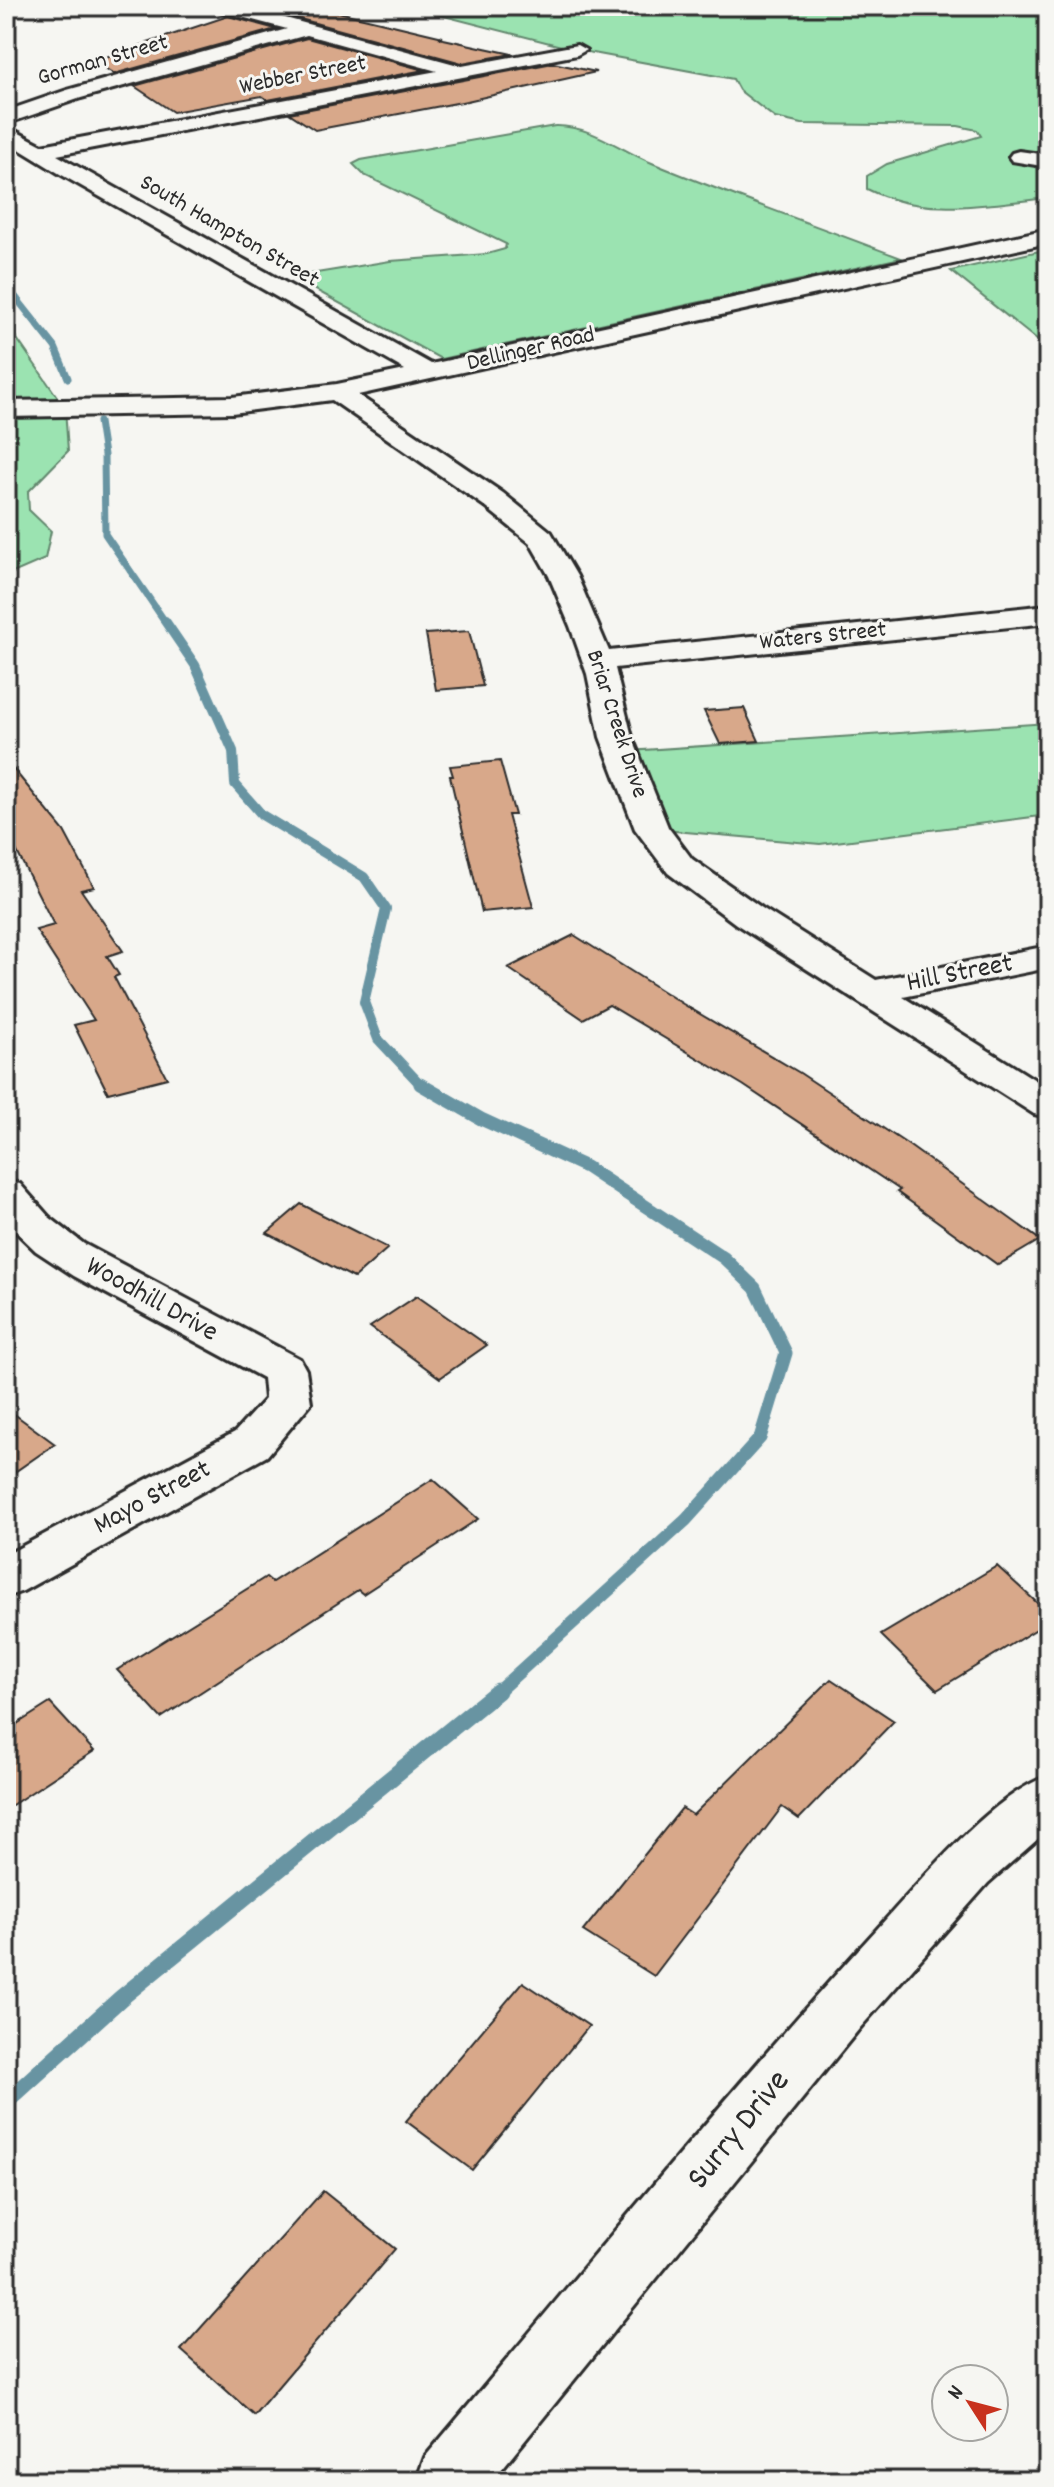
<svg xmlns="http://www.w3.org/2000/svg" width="1054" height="2487" font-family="Dekko,sans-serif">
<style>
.green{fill:#9be3b1;stroke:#63876e;stroke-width:2}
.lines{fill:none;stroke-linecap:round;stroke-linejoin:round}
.stream-far3{stroke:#6894a2;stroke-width:7}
.stream-far2{stroke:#6894a2;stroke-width:10}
.stream-far1{stroke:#6894a2;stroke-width:13}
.stream{stroke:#6894a2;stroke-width:17}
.building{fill:#d8a88a;stroke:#2b2b2b;stroke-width:2}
.minor-casing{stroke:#2b2b2b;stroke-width:6}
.minor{fill:#f6f6f2;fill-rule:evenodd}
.labels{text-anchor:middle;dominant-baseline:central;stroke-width:6;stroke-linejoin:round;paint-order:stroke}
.far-street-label{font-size:24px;fill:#2b2b2b;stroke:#f6f6f2}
.street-label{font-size:28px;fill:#2b2b2b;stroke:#f6f6f2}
.near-street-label{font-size:34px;fill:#2b2b2b;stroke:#f6f6f2}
</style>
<rect width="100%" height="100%" fill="#f6f6f2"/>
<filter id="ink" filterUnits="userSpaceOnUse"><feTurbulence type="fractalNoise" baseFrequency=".0125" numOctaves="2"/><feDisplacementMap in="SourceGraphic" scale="16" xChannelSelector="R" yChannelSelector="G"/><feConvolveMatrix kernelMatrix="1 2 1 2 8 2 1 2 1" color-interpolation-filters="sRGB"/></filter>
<g filter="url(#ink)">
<g class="green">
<path d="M405,6H1048V198C987,204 924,218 867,189V176L887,164L981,136L977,130L958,126L802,124L775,118L739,90L733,79L577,50Z"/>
<path d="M555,126C590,125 620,150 652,163C734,197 818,226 901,258L441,359L292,277L390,261L487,254L505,249L506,244L364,175L353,164L361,160Z"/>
<polygon points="1048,249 1048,349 951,271"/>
<polygon points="6,329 13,333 65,408 68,451 28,492 29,510 51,531 45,559 6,576"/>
<polygon points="1048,723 1048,815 820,844 652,829 614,752"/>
</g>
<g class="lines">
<g class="stream-far3">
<polyline points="6,285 55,347 68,378"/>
<polyline points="99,422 104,455 105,534 166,623"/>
</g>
<polyline class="stream-far2" points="165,621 195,665 233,751 235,784 262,815 364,877 386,909 364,1002 378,1039 422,1086"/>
<polyline class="stream-far1" points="420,1084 481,1119 586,1167 724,1258 755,1288 786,1353 760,1438 686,1520 496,1693"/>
<polyline class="stream" points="6,2102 121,1998 498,1691"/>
</g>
<g class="building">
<polygon points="313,6 443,37 439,38 512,54 462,63 256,7"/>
<polygon points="228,16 276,29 114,74 94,61"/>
<polygon points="307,38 424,70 268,100 262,96 173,112 134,86"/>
<polygon points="553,63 596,72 467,101 315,130 289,113"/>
<polygon points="469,631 483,686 436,690 426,634"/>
<polygon points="744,708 759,741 720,744 704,711"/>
<polygon points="6,760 64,831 94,887 81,890 123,951 107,956 119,975 114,977 167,1078 108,1093 74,1025 94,1020 36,930 54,925 6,830"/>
<polygon points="500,761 515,815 508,815 533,907 482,912 450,776 453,776 450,766"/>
<polygon points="574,935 683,1004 800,1073 907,1144 1040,1240 998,1265 897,1192 900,1190 743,1085 609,1005 583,1019 508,968"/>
<polygon points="301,1204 388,1248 354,1278 267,1233"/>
<polygon points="417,1296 487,1345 440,1378 370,1327"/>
<polygon points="6,1408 55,1444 6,1478"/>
<polygon points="433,1479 478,1519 363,1594 358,1590 161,1718 117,1670 266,1577 272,1582"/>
<polygon points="997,1566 1048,1613 1048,1622 937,1690 881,1635"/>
<polygon points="831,1679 894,1721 799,1819 782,1807 654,1976 583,1931 682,1808 693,1815"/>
<polygon points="50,1703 94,1751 6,1809 6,1731"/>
<polygon points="523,1982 589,2026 472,2170 406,2121"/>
<polygon points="323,2191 395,2249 254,2415 181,2350"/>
</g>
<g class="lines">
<g class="minor-casing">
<g id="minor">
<polygon points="241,6 462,66 577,45 586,50 577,55 57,155 431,364 1048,229 1048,243 358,395 503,493 551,532 577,576 609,651 1048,605 1048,623 615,668 632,737 668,827 692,859 762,908 876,980 1048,946 1048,968 903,997 1048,1088 1048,1117 1034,1114 736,924 668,873 635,829 600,737 587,674 570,626 549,576 530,543 483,505 332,400 232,413 6,417 6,401 232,397 337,384 405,370 60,174 6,141 6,126 42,145 437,71 307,35 81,98 6,124 6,111 67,90 287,29 219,11 216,7"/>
<polygon points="1019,151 1048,155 1048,167 1012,161 1009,157 1012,153"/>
<polygon points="6,1180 20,1184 49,1217 84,1244 300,1359 306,1370 311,1403 267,1456 23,1591 6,1597 6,1555 235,1432 265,1399 263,1378 74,1276 36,1251 6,1222"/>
<path d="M1048,1776V1830L988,1883L859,2029L492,2481H416L425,2457C575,2280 721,2099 878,1928C919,1883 992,1795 1048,1776Z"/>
</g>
</g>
<use href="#minor" class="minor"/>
</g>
</g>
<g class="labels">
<g class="far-street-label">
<text transform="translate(103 61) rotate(-16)">Gorman Street</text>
<text transform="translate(303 76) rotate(-11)">Webber Street</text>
<text transform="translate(229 232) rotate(30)">South Hampton Street</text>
<text transform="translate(531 350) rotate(-13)">Dellinger Road</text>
<text transform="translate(823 637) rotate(-6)">Waters Street</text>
<text transform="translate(616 724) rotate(72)">Briar Creek Drive</text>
</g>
<g class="street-label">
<text transform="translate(960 975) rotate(-11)">Hill Street</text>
<text transform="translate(151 1301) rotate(29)">Woodhill Drive</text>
<text transform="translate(153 1499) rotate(-28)">Mayo Street</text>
</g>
<g class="near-street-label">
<text transform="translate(740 2131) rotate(-51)">Surry Drive</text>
</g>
</g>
<rect width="1054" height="2487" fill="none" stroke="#f6f6f2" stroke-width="32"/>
<rect x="16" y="16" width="1022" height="2455" fill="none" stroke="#2b2b2b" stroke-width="3" filter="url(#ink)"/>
<g transform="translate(970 2403) rotate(306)"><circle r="38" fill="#f6f6f2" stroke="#a5a5a2" stroke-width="2"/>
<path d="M0-6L14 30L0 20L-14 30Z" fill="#c8321e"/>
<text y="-12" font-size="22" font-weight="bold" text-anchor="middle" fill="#2b2b2b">N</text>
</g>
</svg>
